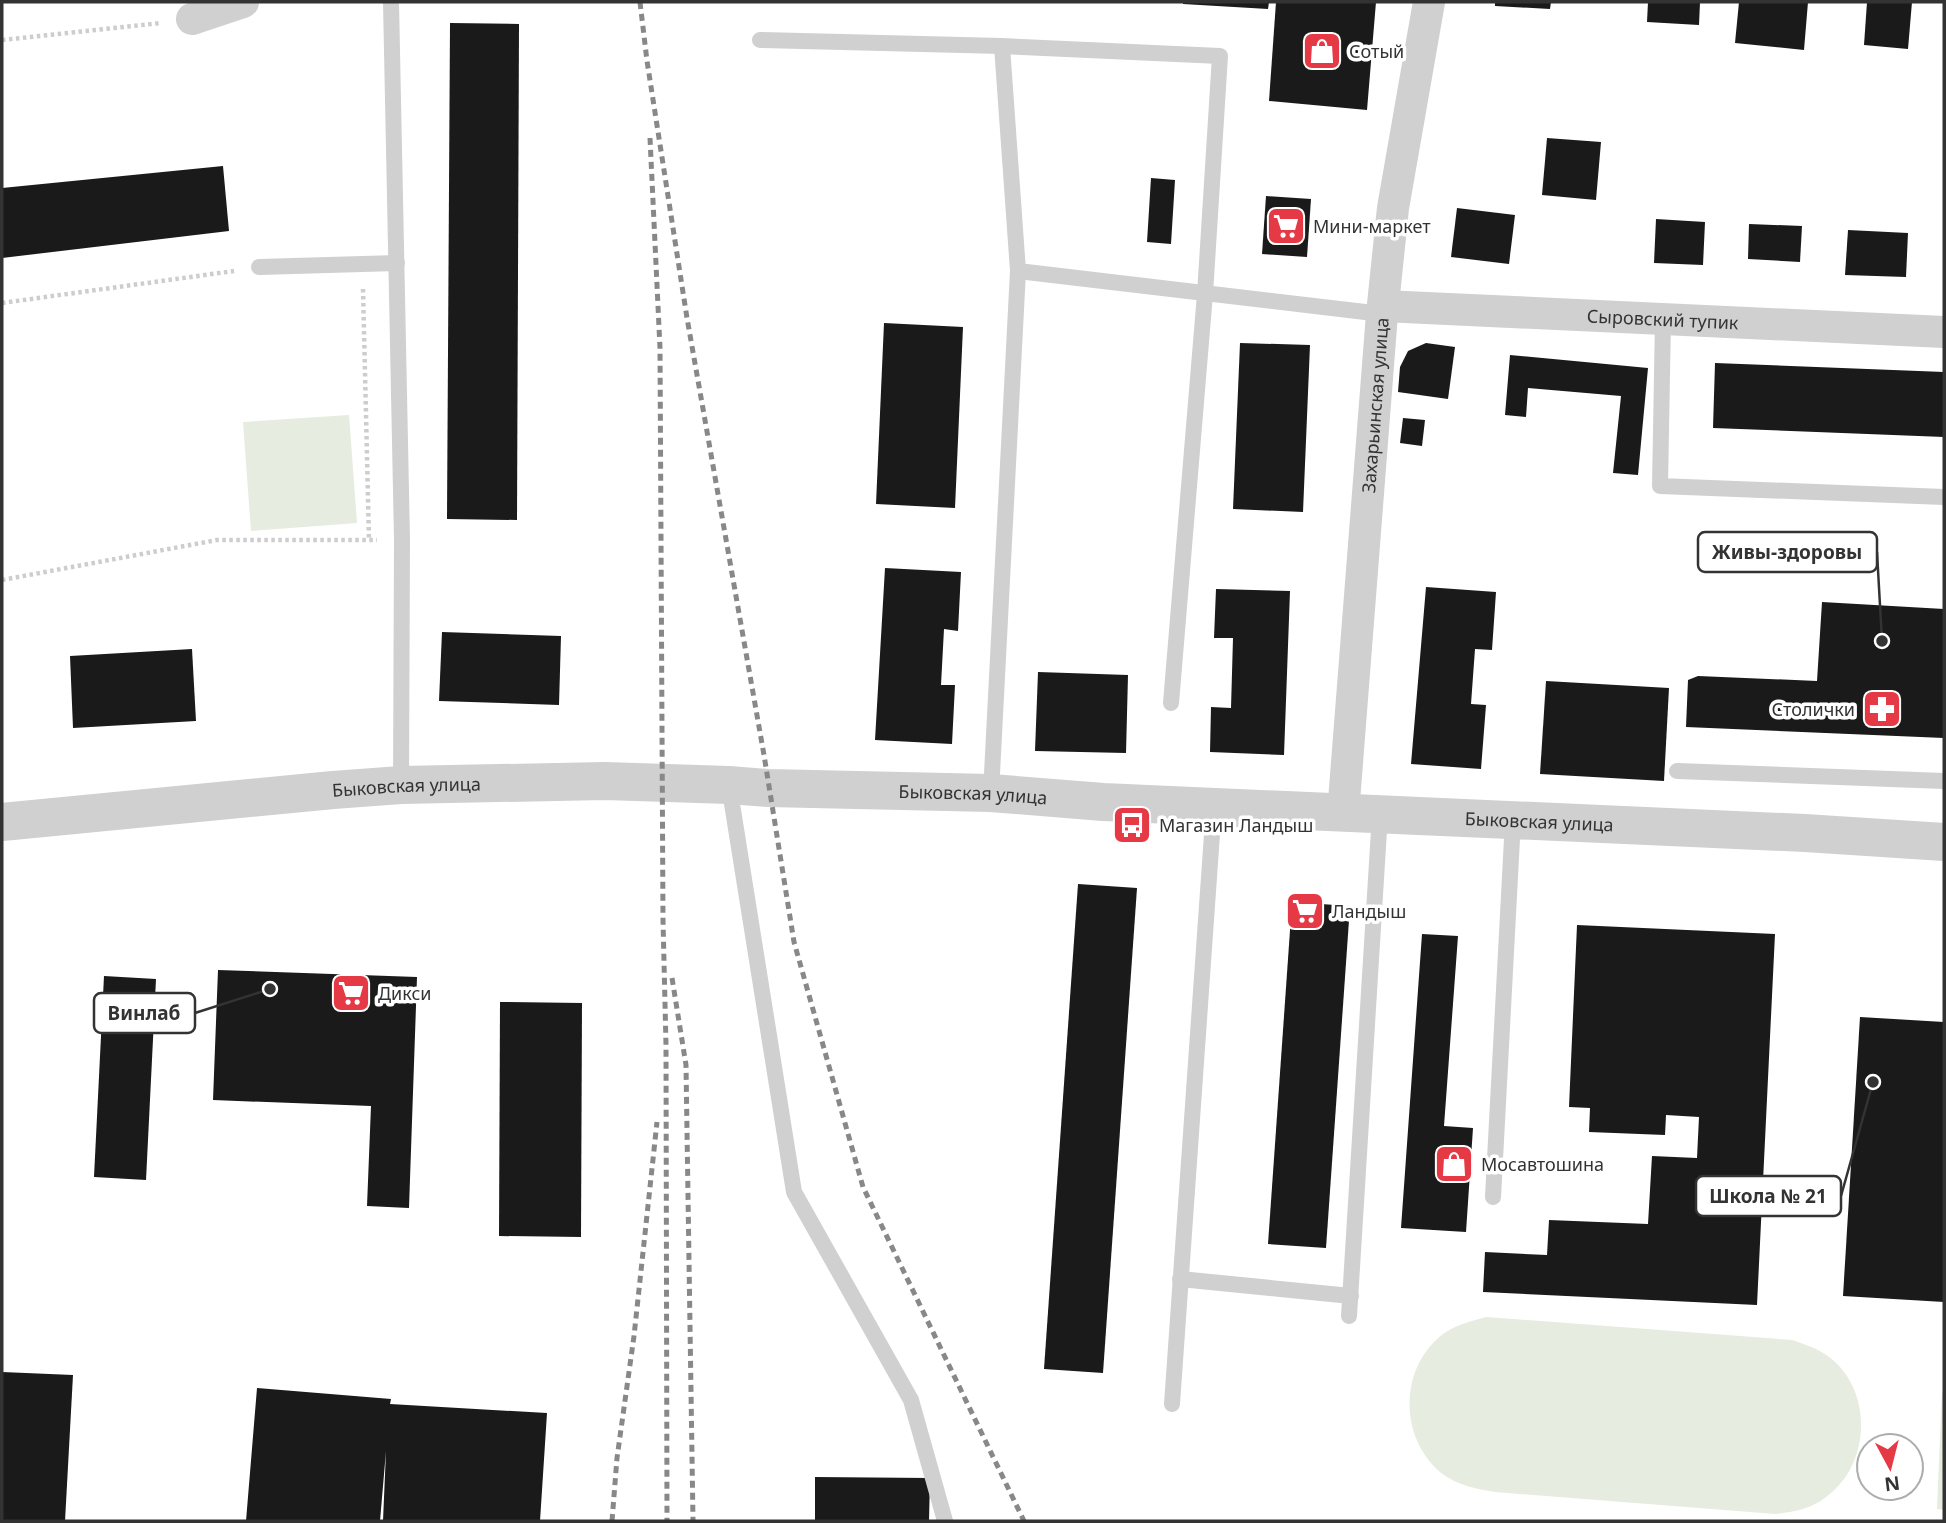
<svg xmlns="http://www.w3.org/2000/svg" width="1946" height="1523" font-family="'Noto Sans',sans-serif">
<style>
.green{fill:#e6ecdf}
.building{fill:#1a1a1a}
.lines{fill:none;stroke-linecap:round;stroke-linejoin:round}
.path{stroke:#cdcdcd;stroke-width:4.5;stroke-dasharray:3.5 3.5;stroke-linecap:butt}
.service{stroke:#d0d0d0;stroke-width:16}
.minor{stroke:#d0d0d0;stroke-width:32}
.tertiary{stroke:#d0d0d0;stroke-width:38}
.rail{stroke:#888;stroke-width:5;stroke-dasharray:7 5;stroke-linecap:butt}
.labels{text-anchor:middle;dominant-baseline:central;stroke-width:7;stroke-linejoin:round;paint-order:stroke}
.poi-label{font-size:18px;fill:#333;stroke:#fff;text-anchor:start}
.street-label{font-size:18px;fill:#333;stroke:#fff}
.leader{fill:none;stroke:#333;stroke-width:2.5}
.callout-dot{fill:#333;stroke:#fff;stroke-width:2.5}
.callout{fill:#fff;stroke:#333;stroke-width:2.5}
.callout-label{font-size:19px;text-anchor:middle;font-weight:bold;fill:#333}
</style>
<rect width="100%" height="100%" fill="#fff"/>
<g class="green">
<polygon points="349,415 357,523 251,531 243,422"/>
<path d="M1486,1317L1792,1340C1801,1343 1810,1346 1818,1350C1873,1378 1875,1462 1826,1497C1811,1509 1794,1512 1775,1514L1495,1492C1476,1489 1456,1485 1440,1472C1402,1439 1399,1378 1434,1342C1448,1327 1467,1322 1486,1317Z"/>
<polygon points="1942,1392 1944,1393 1944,1510 1937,1509"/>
</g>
<g class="building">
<polygon points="1183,2 1269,2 1268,9 1183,4"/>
<polygon points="1276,2 1376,2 1367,110 1269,101"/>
<polygon points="1495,2 1551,2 1550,9 1495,6"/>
<polygon points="1648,2 1700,2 1699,25 1647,22"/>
<polygon points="1739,2 1808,2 1804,50 1735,43"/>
<polygon points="1867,2 1912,2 1908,49 1864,45"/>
<polygon points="450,23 519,24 517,520 447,519"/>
<polygon points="1547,138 1601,142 1596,200 1542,195"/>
<polygon points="223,166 229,231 2,258 2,188"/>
<polygon points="1151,178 1175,180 1171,244 1147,242"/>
<polygon points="1266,196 1311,199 1307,257 1262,254"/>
<polygon points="1457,208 1515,215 1509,264 1451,257"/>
<polygon points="1656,219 1705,222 1703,265 1654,263"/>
<polygon points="1749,224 1802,226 1800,262 1748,259"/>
<polygon points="1848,230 1908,233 1906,277 1845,275"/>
<polygon points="884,323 963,327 955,508 876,504"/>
<polygon points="1240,343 1310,345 1303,512 1233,509"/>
<polygon points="1426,343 1455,347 1448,399 1398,392 1400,367 1408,351"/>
<polygon points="1510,355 1648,368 1638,475 1613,473 1621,396 1528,388 1526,417 1505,415"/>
<polygon points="1715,363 1944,372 1944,437 1713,428"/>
<polygon points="1403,418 1425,420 1422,446 1400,443"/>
<polygon points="885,568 961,572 958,631 944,629 941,685 955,685 952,744 875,740"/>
<polygon points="1426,587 1496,592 1492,650 1475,649 1471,704 1486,705 1481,769 1411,764"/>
<polygon points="1216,589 1290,591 1284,755 1210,752 1211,707 1231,708 1233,638 1214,638"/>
<polygon points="1822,602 1944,609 1944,738 1686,727 1688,680 1698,676 1817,681"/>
<polygon points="442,632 561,636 559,705 439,701"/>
<polygon points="192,649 196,721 73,728 70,656"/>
<polygon points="1038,672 1128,675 1126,753 1035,751"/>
<polygon points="1546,681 1669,688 1664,781 1540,774"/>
<polygon points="1078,884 1137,888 1103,1373 1044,1369"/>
<polygon points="1292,902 1350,906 1326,1248 1268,1244"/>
<polygon points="1577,925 1775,934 1757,1305 1483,1292 1485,1252 1547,1255 1549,1220 1648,1224 1652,1156 1697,1158 1699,1117 1666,1115 1665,1135 1589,1132 1590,1108 1569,1107"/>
<polygon points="1422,934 1458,936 1444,1126 1473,1128 1466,1232 1401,1228"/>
<polygon points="218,970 417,977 409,1208 367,1206 371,1106 213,1100"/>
<polygon points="104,976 156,979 146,1180 94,1177"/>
<polygon points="500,1002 582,1003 581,1237 499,1236"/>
<polygon points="1860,1017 1944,1022 1944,1302 1843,1296"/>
<polygon points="2,1372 73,1375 65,1521 2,1521"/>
<polygon points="257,1388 391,1399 390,1404 547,1413 540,1521 383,1521 386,1451 380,1521 246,1521"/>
<polygon points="815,1477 930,1478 929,1521 815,1521"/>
</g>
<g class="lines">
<g class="path">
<polyline points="2,40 161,23"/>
<polyline points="363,289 369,540"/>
<polyline points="2,303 234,271"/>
<polyline points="2,580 217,540 377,540"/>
</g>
<g class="service">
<polyline points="391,2 402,540 401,785"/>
<polyline points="760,40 1002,46 1220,56 1205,294 1171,703"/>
<polyline points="259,267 397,263"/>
<polyline points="1018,271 1382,314"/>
<polyline points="1663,319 1660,486 1944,497"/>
<polyline points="1677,771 1944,781"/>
<polyline points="729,785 794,1192 911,1400 945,1521"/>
<polyline points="991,793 1018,271 1002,46"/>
<polyline points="1493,1197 1513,820"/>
<polyline points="1180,1279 1351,1296"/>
<polyline points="1349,1316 1380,814"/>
<polyline points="1172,1404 1214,806"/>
</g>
<g class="minor">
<polyline points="192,19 243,2"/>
<path id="s1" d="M1383,306L1944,332"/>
<path id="s2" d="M1343,814L1382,314L1393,208L1429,2"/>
</g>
<path class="tertiary" id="s3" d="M2,822L333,790L401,785L605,781L729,785L768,788L991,793L1103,802L1805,833L1944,842"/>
<g class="rail">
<polyline points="640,2 647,61 687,318 764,755 794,942 863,1187 1024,1521"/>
<polyline points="650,138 660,348 663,920 666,1045 667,1521"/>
<polyline points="672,978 686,1065 693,1521"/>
<polyline points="612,1521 617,1458 634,1336 657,1122"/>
</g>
</g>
<defs>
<g id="shop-square" transform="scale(2.0125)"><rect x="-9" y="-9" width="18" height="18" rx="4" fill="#e63946" stroke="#fff"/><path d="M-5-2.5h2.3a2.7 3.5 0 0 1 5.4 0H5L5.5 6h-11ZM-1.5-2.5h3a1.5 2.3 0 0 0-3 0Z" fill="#fff"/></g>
<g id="supermarket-square" transform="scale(2.0125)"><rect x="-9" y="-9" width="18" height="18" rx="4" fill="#e63946" stroke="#fff"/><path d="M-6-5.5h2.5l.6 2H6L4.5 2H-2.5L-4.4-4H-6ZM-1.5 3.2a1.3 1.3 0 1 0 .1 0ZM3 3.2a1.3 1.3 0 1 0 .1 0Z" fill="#fff"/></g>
<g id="pharmacy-square" transform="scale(2.0125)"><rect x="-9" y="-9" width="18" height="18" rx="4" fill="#e63946" stroke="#fff"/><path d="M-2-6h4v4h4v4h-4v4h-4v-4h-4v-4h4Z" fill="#fff"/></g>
<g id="bus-square" transform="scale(2.0125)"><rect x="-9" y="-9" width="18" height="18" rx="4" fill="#e63946" stroke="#fff"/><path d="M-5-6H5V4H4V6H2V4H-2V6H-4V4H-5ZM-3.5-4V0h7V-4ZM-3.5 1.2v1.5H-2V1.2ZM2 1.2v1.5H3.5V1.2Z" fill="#fff"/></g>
</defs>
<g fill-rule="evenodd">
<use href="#shop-square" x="1322" y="51"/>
<use href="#supermarket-square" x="1286" y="226"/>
<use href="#pharmacy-square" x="1882" y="709"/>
<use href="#bus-square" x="1132" y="825"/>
<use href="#supermarket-square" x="1305" y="911"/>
<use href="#supermarket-square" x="351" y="993"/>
<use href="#shop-square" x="1454" y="1164"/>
</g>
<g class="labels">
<g class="poi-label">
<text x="1349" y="51">Сотый</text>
<text x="1313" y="226">Мини-маркет</text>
<text x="1855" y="709" text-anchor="end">Столички</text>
<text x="1159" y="825">Магазин Ландыш</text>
<text x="1332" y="911">Ландыш</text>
<text x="378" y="993">Дикси</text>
<text x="1481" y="1164">Мосавтошина</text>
</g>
<g class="street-label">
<text stroke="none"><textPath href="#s1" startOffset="280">Сыровский тупик</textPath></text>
<text stroke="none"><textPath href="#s2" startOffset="410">Захарьинская улица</textPath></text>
<text stroke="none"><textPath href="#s3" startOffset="406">Быковская улица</textPath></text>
<text stroke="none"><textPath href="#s3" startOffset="973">Быковская улица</textPath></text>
<text stroke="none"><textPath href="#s3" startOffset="1540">Быковская улица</textPath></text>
</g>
</g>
<path class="leader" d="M1882 641L1877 552M270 989L195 1013M1873 1082L1841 1196"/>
<g class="callout-dot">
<circle cx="1882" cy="641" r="7"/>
<circle cx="270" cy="989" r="7"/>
<circle cx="1873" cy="1082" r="7"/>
</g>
<g class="callout">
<rect x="1698" y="532" width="179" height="40" rx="7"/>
<rect x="94" y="993" width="101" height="40" rx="7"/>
<rect x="1696" y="1176" width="145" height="40" rx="7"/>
</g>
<g class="callout-label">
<text x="1787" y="559">Живы-здоровы</text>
<text x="144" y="1020">Винлаб</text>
<text x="1768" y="1203">Школа № 21</text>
</g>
<rect width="1946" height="1523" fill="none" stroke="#333333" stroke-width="7"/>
<g transform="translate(1890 1467) rotate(173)"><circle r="33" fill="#ffffff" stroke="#adadad" stroke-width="2"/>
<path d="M0-5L12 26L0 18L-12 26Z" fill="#e63946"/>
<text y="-10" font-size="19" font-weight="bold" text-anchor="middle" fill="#333333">N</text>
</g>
</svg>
